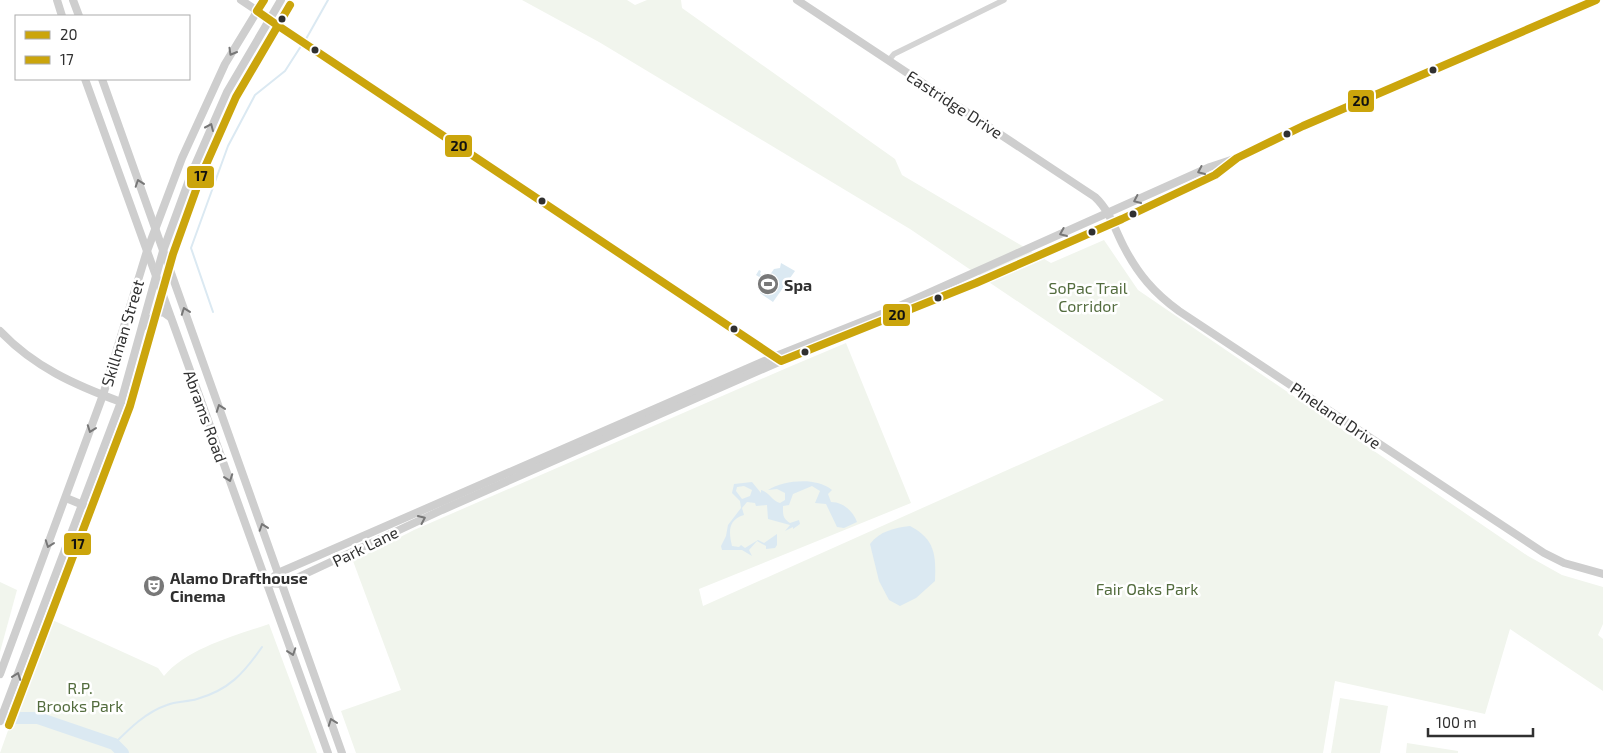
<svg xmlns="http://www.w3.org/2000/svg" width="1603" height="753" font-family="'Exo 2',sans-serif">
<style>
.green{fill:#f1f5ed}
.water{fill:#dbe9f2;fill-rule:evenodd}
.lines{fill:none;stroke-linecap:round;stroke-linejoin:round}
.stream{stroke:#dbe9f2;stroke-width:2}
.river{stroke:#dbe9f2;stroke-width:12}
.street{stroke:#d4d4d4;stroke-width:5.5}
.secondary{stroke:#cecece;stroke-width:8}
.bus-1-casing{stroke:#fff;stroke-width:11}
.bus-2-casing{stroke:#fff;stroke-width:11}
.bus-1{stroke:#cba50c;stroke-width:8}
.bus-2{stroke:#cba50c;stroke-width:8}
.oneway{stroke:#777}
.bus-dot{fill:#303030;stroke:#fff;stroke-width:2}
.labels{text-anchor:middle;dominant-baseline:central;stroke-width:5;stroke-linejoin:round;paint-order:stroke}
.street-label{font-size:16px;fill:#303030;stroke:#fff}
.poi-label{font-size:16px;font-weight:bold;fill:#303030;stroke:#fff;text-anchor:start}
.park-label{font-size:16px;fill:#536c3e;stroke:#fff}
.line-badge{stroke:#fff;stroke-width:2}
.pale-badge-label{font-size:14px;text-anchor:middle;font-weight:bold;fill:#111}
</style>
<rect width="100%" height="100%" fill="#fff"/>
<g class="green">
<polygon points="522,0 627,0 635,5 647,0 681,0 682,8 895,159 902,175 1051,263 1104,240 1138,290 1528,556 1562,575 1603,587 1603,624 1598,635 1603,639 1603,691 1510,629 1485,714 1335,681 1323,753 356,753 341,711 401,690 353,561 414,530 789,367 846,343 911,503 699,589 703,606 1164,400 910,229 599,42"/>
<polygon points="0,582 17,590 0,652"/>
<path d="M48,618L158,668L164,676C186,649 236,635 269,624L317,753H0Z"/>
<polygon points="1340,698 1388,706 1380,753 1331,753"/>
<polygon points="1407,743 1458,751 1458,753 1406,753"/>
</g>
<g class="water">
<polygon points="781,263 795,271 773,302 760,293 764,280 756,275 759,270 761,271 760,274 767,279 774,269 780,268"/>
<path d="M752,482L761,493V490C769,492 772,501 780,503L785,500V493L777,489L768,490C785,480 816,477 832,490L828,494L831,502C843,502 853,511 857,522L844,528L837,527L826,504L815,503L820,491L812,486L793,494L789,505L783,506C783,513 782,518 790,523L799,520L800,524L793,529V527L785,531L790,525L768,519L767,505L756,506L755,503L747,502L742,508L744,515C727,520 729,533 732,546L739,547L741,545L745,548L758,540L764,543L777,534V545L775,548L766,549V546L757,541L749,550L752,556L742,550H722L721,546L726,536L728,525L741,508L740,501L732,493L734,484ZM744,486L752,490L750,496L742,499L736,491L737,487Z"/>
<path d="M910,526C935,539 936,555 935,581L916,598L900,606L889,600L879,581L870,544C880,531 894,528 910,526Z"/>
</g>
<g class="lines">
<g class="stream">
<polyline points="306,39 328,0"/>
<polyline points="213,312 191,248 228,146 255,95 285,71 303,43"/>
<path d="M114,744C129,729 146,712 167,705C176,701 187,702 197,699C229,690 244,673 262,647"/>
</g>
<polyline class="river" points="0,718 38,718 114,744 123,753"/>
<polyline class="street" points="889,60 894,54 1004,0"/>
<g class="secondary">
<polyline points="57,0 62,16"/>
<polyline points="73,0 79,16"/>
<polyline points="241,0 778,358"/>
<path d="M797,0L1095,197C1110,211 1115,230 1124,247C1138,274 1154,293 1179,311L1544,553L1564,563L1603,574"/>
<polyline points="85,79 328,753"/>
<polyline points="102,79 342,753"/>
<polyline points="144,326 157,313 163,312 170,317"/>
<path d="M0,331C34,367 75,385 121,402"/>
<polyline points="66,498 83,505"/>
<polyline points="267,583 278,573 315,557 776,356 884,313 1210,167 1237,158 1303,126 1596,0"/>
<polyline points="267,583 282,584 290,581 442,510 781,361 976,283 1122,219 1215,175 1232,163"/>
<polyline points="0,674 103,395 147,251 182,158 225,64 264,0"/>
<polyline points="0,721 121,402 163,251 192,172 227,92 281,0"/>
</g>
<g class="bus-1-casing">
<polyline id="bus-1" points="264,0 257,11 277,25 781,361 976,283 1122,219 1215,175 1237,158 1303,126 1596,0"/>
</g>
<g class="bus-2-casing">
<polyline id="bus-2" points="9,725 130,406 173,254 201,176 236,97 290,5"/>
</g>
<use href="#bus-1" class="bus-1"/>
<use href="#bus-2" class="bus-2"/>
</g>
<defs><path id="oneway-chevron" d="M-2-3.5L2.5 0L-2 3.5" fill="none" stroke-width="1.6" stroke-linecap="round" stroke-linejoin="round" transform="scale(1.25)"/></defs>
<g class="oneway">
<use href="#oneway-chevron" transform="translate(232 52) rotate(120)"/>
<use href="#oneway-chevron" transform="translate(210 127) rotate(-66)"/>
<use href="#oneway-chevron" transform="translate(1201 171) rotate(156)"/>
<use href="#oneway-chevron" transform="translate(139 183) rotate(-109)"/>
<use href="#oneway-chevron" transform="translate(1137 200) rotate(155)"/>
<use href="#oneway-chevron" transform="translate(1063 233) rotate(157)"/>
<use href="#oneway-chevron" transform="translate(185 311) rotate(-110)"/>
<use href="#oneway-chevron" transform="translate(220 408) rotate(-110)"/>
<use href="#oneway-chevron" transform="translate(91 429) rotate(110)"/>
<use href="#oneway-chevron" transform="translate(229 478) rotate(70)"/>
<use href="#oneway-chevron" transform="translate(422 519) rotate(-24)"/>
<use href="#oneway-chevron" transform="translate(263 527) rotate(-109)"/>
<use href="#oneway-chevron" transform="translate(49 544) rotate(110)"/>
<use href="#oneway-chevron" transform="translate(292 652) rotate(71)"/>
<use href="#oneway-chevron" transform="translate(17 676) rotate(-70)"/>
<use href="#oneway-chevron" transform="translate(332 722) rotate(-110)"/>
</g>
<defs>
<g id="stadium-disc" transform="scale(1.125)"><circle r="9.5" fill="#787878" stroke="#fff"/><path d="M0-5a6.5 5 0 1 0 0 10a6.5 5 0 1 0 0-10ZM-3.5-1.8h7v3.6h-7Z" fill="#fff"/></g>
<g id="theatre-disc" transform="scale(1.125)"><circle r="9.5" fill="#787878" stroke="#fff"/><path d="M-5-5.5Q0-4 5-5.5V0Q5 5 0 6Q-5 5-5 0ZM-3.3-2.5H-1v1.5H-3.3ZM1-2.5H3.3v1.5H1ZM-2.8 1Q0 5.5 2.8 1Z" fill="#fff"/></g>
</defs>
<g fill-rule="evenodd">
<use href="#stadium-disc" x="768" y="284"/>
<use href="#theatre-disc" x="154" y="586"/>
</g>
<g class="bus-dot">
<circle cx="282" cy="19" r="4.5"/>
<circle cx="315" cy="50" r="4.5"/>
<circle cx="1433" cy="70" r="4.5"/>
<circle cx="1287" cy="134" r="4.5"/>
<circle cx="542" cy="201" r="4.5"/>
<circle cx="1133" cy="214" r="4.5"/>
<circle cx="1092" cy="232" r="4.5"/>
<circle cx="938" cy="298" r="4.5"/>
<circle cx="734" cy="329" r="4.5"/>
<circle cx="805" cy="352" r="4.5"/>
</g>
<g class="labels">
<g class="street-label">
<text transform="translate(955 104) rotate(33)">Eastridge Drive</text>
<text transform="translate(122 333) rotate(-73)">Skillman Street</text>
<text transform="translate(1336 415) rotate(34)">Pineland Drive</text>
<text transform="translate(206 416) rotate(70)">Abrams Road</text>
<text transform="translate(365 546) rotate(-26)">Park Lane</text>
</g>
<g class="poi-label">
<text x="784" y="284">Spa</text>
<text x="170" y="577">Alamo Drafthouse<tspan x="170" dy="18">Cinema</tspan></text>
</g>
<g class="park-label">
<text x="1088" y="287">SoPac Trail<tspan x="1088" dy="18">Corridor</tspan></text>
<text x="1147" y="588">Fair Oaks Park</text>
<text x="80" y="687">R.P.<tspan x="80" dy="18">Brooks Park</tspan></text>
</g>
</g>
<g class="line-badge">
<rect x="1347" y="89" width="28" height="24" rx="5" fill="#cba50c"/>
<rect x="444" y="134" width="29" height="24" rx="5" fill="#cba50c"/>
<rect x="186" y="165" width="29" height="24" rx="5" fill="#cba50c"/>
<rect x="882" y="303" width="29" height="24" rx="5" fill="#cba50c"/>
<rect x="63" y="532" width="29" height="24" rx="5" fill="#cba50c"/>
</g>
<g class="pale-badge-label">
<text x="1361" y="106">20</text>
<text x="459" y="151">20</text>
<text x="201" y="181">17</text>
<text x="897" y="320">20</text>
<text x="78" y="549">17</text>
</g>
<rect x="15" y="15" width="175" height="65" fill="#ffffff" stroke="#acacac"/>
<rect x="25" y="31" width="25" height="8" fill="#cba50c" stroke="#acacac"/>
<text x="60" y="40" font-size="15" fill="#303030">20</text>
<rect x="25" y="56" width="25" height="8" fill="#cba50c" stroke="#acacac"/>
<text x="60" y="65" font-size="15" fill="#303030">17</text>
<path d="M1428 728v8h105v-8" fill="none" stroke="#303030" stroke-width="2.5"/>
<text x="1436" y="728" font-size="15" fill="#303030" stroke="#ffffff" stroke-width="4" paint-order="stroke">100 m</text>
</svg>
